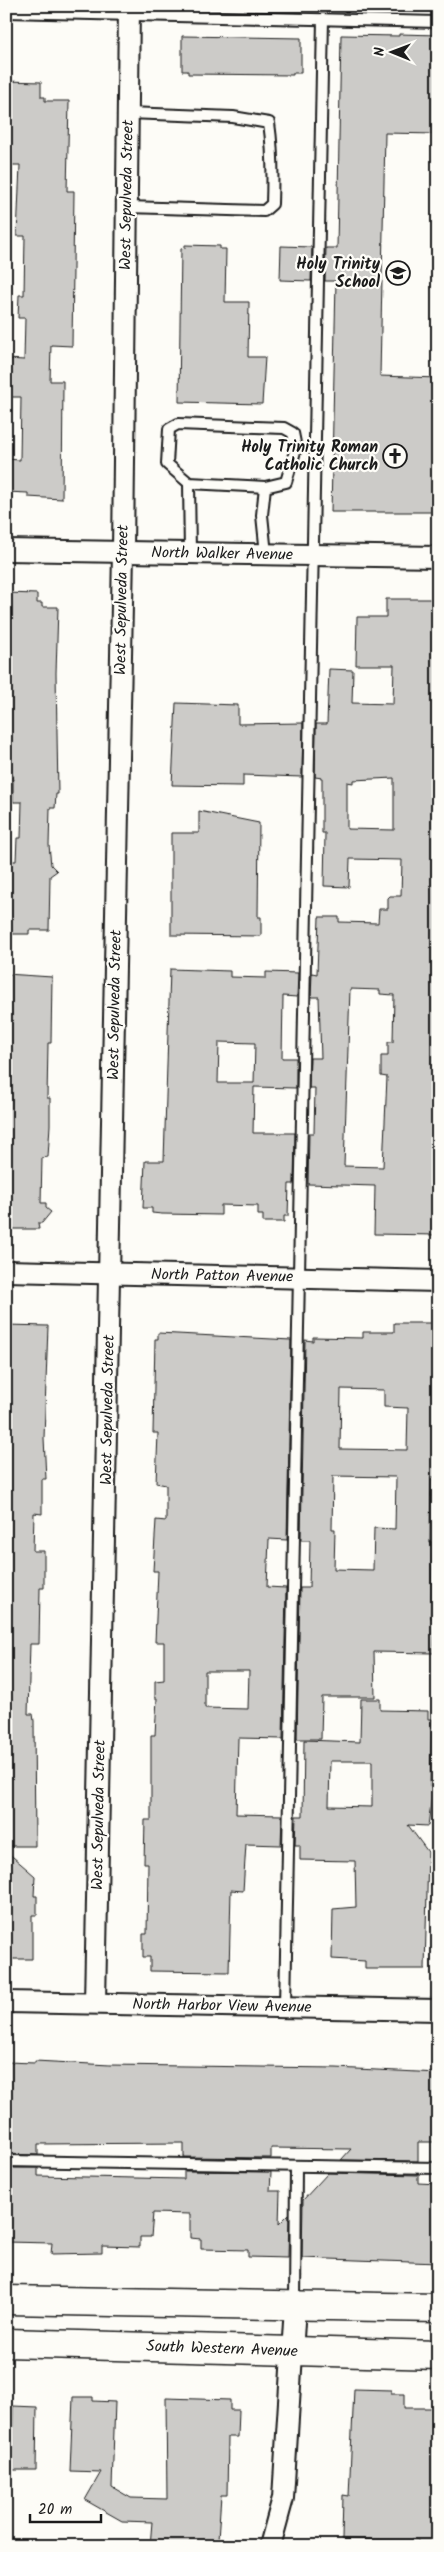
<svg xmlns="http://www.w3.org/2000/svg" width="444" height="2552" font-family="Kalam,sans-serif">
<style>
.building{fill:#cccbc8;stroke:#1c1c1c;fill-rule:evenodd}
.lines{fill:none;stroke-linecap:round;stroke-linejoin:round}
.service-casing{stroke:#1c1c1c;stroke-width:14}
.minor-casing{stroke:#1c1c1c;stroke-width:24}
.primary-casing{stroke:#1c1c1c;stroke-width:31}
.service{stroke:#fdfcf7;stroke-width:10}
.minor{stroke:#fdfcf7;stroke-width:20}
.primary{stroke:#fdfcf7;stroke-width:28}
.labels{text-anchor:middle;dominant-baseline:central;stroke-width:4.5;stroke-linejoin:round;paint-order:stroke}
.street-label{font-size:16px;fill:#1c1c1c;stroke:#fdfcf7}
.poi-label{font-size:16px;font-weight:bold;fill:#1c1c1c;stroke:#fdfcf7;text-anchor:end}
</style>
<rect width="100%" height="100%" fill="#fdfcf7"/>
<filter id="ink" filterUnits="userSpaceOnUse"><feTurbulence type="fractalNoise" baseFrequency=".02" numOctaves="2"/><feDisplacementMap in="SourceGraphic" scale="10" xChannelSelector="R" yChannelSelector="G"/><feConvolveMatrix kernelMatrix="1 2 1 2 8 2 1 2 1" color-interpolation-filters="sRGB"/></filter>
<g filter="url(#ink)">
<g class="building">
<polygon points="399,34 438,35 438,121 437,134 385,133 380,376 438,378 438,512 331,512 336,281 325,281 326,248 337,248 341,35 399,36"/>
<polygon points="182,36 301,38 301,73 293,73 293,75 188,74 188,71 182,71"/>
<polygon points="6,81 41,82 41,97 45,97 45,101 69,101 67,191 74,191 72,346 51,345 50,381 63,381 62,499 28,497 28,493 6,492 6,459 20,460 21,397 10,397 10,389 6,388 6,369 7,359 24,360 25,318 18,318 19,295 24,295 25,236 17,236 20,165 8,165"/>
<polygon points="185,245 220,246 220,249 226,249 225,302 249,302 248,357 265,357 262,404 179,402 181,249 185,248"/>
<polygon points="281,246 312,247 311,281 280,280"/>
<polygon points="6,593 37,594 37,603 42,603 42,607 58,607 56,673 58,794 56,794 55,808 50,808 49,845 51,865 57,871 50,876 49,930 29,930 29,934 6,934 6,861 16,861 17,838 21,838 22,802 13,802 13,775 6,775"/>
<path d="M386,599H438V1235L374,1234L375,1186L308,1184L309,1133H314L315,1088H309L310,1058H321L319,997H311L312,973L317,974L319,917H339V922L378,923L379,909H388V898L390,896H401L402,860L350,859L349,887L324,886L325,833H322V778L315,777L316,724H327L329,669L353,670L352,703L393,704L394,665H356L357,617H386ZM394,778V830L347,829V782L353,783V780ZM350,989L380,990V994L394,995L393,1042H388V1056H381V1076L387,1077L383,1167L344,1166Z"/>
<polygon points="176,703 238,705 238,724 303,723 302,777 243,775 243,786 172,785"/>
<polygon points="199,811 259,823 258,917 261,917 261,936 171,935 171,833 199,833"/>
<path d="M170,969L230,971V977L266,978V972L298,973L297,997L283,996L282,1058H296V1088L254,1087L253,1133H295L294,1184H289L288,1216H284V1222H263V1215H258V1206L221,1205V1215L162,1214L152,1213V1208H143L145,1161H164ZM219,1042L255,1043L254,1083H218Z"/>
<polygon points="6,974 52,977 51,1043 48,1043 47,1098 50,1098 50,1125 48,1157 42,1158 41,1203 46,1203 46,1208 51,1212 42,1223 38,1223 39,1229 6,1229"/>
<path d="M394,1323H438V1436H436V1477H431L430,1542H432L431,1618H435L434,1653L374,1652L375,1697H322L321,1739H297L300,1588H309L310,1540H301L305,1340L313,1341V1337L363,1338V1332H394ZM341,1389L384,1390V1407L408,1408L407,1450L340,1449ZM333,1476L396,1477L395,1529L374,1528L373,1570L334,1569L335,1529H332Z"/>
<polygon points="6,1325 48,1326 44,1438 46,1479 42,1479 42,1514 34,1513 33,1551 44,1551 44,1588 40,1588 39,1644 30,1644 28,1714 33,1714 34,1721 35,1846 6,1846"/>
<path d="M158,1333L291,1340L287,1540L269,1539L267,1587L286,1588L283,1739L238,1738L236,1814L282,1815L281,1845L246,1844L243,1891L231,1890L229,1972L150,1971V1957H143V1934H147L148,1863H144L145,1820H151V1735H155L157,1698H155V1681L164,1680V1642H155L158,1571H153L156,1520L166,1521V1485L156,1483L158,1433H153L155,1339H158ZM205,1671H249L248,1709L205,1708Z"/>
<path d="M361,1699H380V1710L428,1711V1719H432L430,1787L433,1788L428,1826L408,1825L428,1852L425,1969H365V1961L332,1959L333,1909L356,1907L355,1861L300,1860V1845H295L296,1816H303L304,1740L360,1742ZM330,1761H372V1807L329,1806Z"/>
<polygon points="6,1851 35,1876 34,1896 37,1896 37,1915 32,1915 32,1959 6,1959"/>
<polygon points="35,2061 110,2065 336,2068 438,2073 438,2142 418,2142 418,2161 341,2160 351,2149 271,2148 271,2158 184,2157 184,2143 38,2144 38,2155 6,2154 6,2062 35,2063"/>
<polygon points="6,2168 38,2168 38,2176 184,2179 184,2171 271,2172 270,2191 280,2191 279,2224 289,2214 288,2258 248,2257 248,2250 201,2249 201,2239 190,2238 190,2214 153,2213 151,2237 140,2237 140,2247 102,2246 102,2253 51,2254 52,2243 6,2242"/>
<polygon points="328,2173 418,2175 418,2183 438,2184 438,2263 302,2258 303,2200"/>
<polygon points="354,2389 391,2390 391,2394 404,2394 404,2408 438,2408 438,2546 418,2546 418,2540 342,2539 343,2495 349,2496"/>
<polygon points="73,2397 93,2397 93,2401 115,2402 112,2487 131,2498 167,2499 166,2398 230,2400 230,2410 239,2410 238,2437 228,2437 227,2495 221,2495 218,2540 215,2540 215,2546 150,2546 152,2522 122,2521 85,2500 101,2472 70,2471"/>
<polygon points="13,2406 37,2407 36,2470 12,2470"/>
</g>
<g class="lines">
<g class="service-casing">
<g id="service">
<polyline points="6,12 438,22"/>
<path d="M127,207L264,211L272,204C273,176 273,150 269,123L233,117L128,113"/>
<polygon points="178,424 284,428 293,433 296,448 286,482 265,487 189,483 167,464 169,429"/>
<polyline points="189,483 190,553"/>
<polyline points="265,487 262,515 266,554"/>
<polyline points="285,2007 323,19"/>
<polyline points="6,2161 438,2168"/>
<polyline points="295,2305 296,2166"/>
</g>
</g>
<g class="minor-casing">
<g id="minor">
<polyline points="6,550 438,557"/>
<polyline points="6,1271 438,1281"/>
<polyline points="6,2002 438,2010"/>
<polyline points="95,2003 123,552 129,6"/>
<polyline points="270,2546 283,2498 295,2306"/>
</g>
</g>
<g class="primary-casing">
<g id="primary">
<polyline points="6,2300 438,2308"/>
<polyline points="6,2343 438,2355"/>
</g>
</g>
<use href="#service" class="service"/>
<use href="#minor" class="minor"/>
<use href="#primary" class="primary"/>
</g>
</g>
<defs>
<g id="school-ring" transform="scale(1.25)"><circle r="9.5" fill="#fdfcf7" stroke="#1c1c1c" stroke-width="1.5"/><path d="M0-5L7-2L0 1L-7-2ZM-4 1L0 2.5L4 1V4Q0 6-4 4Z" fill="#1c1c1c"/></g>
<g id="church-ring" transform="scale(1.25)"><circle r="9.5" fill="#fdfcf7" stroke="#1c1c1c" stroke-width="1.5"/><path d="M-1.2-6h2.4v3.5h3.3v2.4h-3.3V6h-2.4V-.1h-3.3v-2.4h3.3Z" fill="#1c1c1c"/></g>
</defs>
<g fill-rule="evenodd">
<use href="#school-ring" x="398" y="273"/>
<use href="#church-ring" x="395" y="456"/>
</g>
<g class="labels">
<g class="street-label">
<text transform="translate(127 195) rotate(-89)">West Sepulveda Street</text>
<text transform="translate(222 554) rotate(1)">North Walker Avenue</text>
<text transform="translate(122 600) rotate(-89)">West Sepulveda Street</text>
<text transform="translate(115 1005) rotate(-89)">West Sepulveda Street</text>
<text transform="translate(222 1276) rotate(1)">North Patton Avenue</text>
<text transform="translate(108 1410) rotate(-89)">West Sepulveda Street</text>
<text transform="translate(99 1815) rotate(-89)">West Sepulveda Street</text>
<text transform="translate(222 2006) rotate(1)">North Harbor View Avenue</text>
<text transform="translate(222 2349) rotate(2)">South Western Avenue</text>
</g>
<g class="poi-label">
<text x="380" y="264">Holy Trinity<tspan x="380" dy="18">School</tspan></text>
<text x="378" y="447">Holy Trinity Roman<tspan x="378" dy="18">Catholic Church</tspan></text>
</g>
</g>
<rect width="444" height="2552" fill="none" stroke="#fdfcf7" stroke-width="25"/>
<rect x="12" y="12" width="419" height="2527" fill="none" stroke="#1c1c1c" stroke-width="2" filter="url(#ink)"/>
<g transform="translate(392 52) rotate(271)" stroke="#fdfcf7" stroke-width="4" paint-order="stroke">
<path d="M0-4L9 19L0 12L-9 19Z" fill="#1c1c1c"/>
<text y="-8" font-size="14" font-weight="bold" text-anchor="middle" fill="#1c1c1c">N</text>
</g>
<path d="M30 2514v8h71v-8" fill="none" stroke="#1c1c1c" stroke-width="2.5"/>
<text x="38" y="2514" font-size="15" fill="#1c1c1c" stroke="#fdfcf7" stroke-width="4" paint-order="stroke">20 m</text>
</svg>
